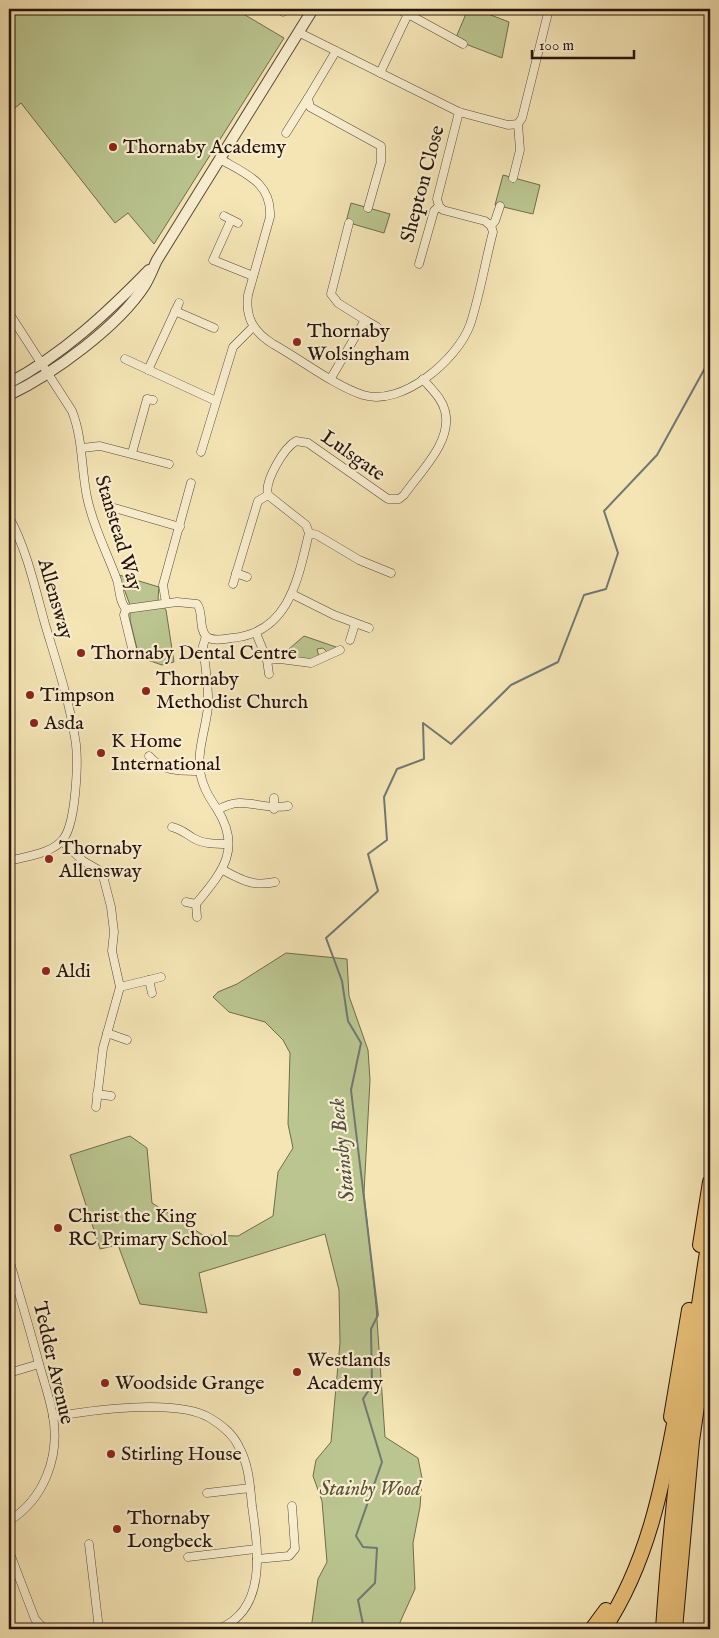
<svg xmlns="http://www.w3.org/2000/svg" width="719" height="1638" font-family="'IM FELL English',serif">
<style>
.green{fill:#bac58f;stroke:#706c4d}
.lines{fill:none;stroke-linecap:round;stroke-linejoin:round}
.stream{stroke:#707873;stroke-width:2}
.minor-casing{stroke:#5a4836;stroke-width:9}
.tertiary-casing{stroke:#5a4836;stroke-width:12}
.trunk-casing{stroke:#26130b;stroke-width:16}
.minor{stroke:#f8eecf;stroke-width:8}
.tertiary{stroke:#f8eecf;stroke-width:10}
.trunk{stroke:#eac27a;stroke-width:14}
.poi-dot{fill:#8f2418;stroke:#f8eecf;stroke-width:2}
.labels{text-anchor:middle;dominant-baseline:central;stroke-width:4.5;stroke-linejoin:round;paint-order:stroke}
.poi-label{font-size:20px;fill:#26130b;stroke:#f8eecf;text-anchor:start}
.street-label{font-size:20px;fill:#26130b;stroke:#f8eecf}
.park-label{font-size:20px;font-style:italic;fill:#5a5139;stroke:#f8eecf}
.water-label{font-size:21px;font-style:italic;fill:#514e48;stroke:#f8eecf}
</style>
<rect width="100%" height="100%" fill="#f5e5b5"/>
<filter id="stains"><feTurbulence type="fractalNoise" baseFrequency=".004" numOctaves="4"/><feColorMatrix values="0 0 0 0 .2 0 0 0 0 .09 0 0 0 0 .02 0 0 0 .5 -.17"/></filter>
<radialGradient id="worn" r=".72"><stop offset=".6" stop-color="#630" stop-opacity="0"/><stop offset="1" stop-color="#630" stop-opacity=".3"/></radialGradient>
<g class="green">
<polygon points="9,9 235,9 284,38 154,244 128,213 115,223 21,103 9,113"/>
<polygon points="468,9 475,9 509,22 502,58 455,40"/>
<polygon points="503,175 540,185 533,214 495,205"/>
<polygon points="351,203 390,214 384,233 346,222"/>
<polygon points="119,575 159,587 158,599 166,610 174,662 162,665 139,657 130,620 130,605"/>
<polygon points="304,636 336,647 335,650 327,652 323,648 317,649 319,657 315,660 284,657 282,655"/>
<polygon points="286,953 347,959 349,996 368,1050 370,1080 364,1193 376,1305 385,1437 418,1458 422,1478 420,1507 413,1543 415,1589 397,1629 311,1629 318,1579 327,1562 322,1501 313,1476 316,1460 331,1442 340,1343 339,1290 325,1234 199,1273 207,1313 140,1304 118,1245 100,1249 70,1155 130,1136 147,1148 152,1203 203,1235 238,1236 273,1216 278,1172 293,1148 288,1124 290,1053 283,1040 265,1022 229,1012 213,997 218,992 237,984"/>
</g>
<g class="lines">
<polyline class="stream" points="364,1629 358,1600 375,1583 377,1548 363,1547 356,1536 382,1462 363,1399 372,1385 371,1329 378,1315 351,1090 361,1043 348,1021 342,981 326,938 378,891 368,854 387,840 384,797 397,769 424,759 423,723 451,744 511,685 558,662 584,595 606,589 618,553 604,511 657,455 710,359"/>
<g class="minor-casing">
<g id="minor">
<polyline points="278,9 283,12"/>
<polyline points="408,14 463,44"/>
<polyline points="298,32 459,112 508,125 518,124"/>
<polyline points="336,51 308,98 310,107 381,146 381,162 368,208"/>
<polyline points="380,73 408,14 397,9"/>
<polyline points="286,133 308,98"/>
<path d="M220,159C246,174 272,183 270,217L248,295C245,318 254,332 273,344C300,359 335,386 363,395C402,407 457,360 470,325C480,295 485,262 493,232L491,226L495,221L500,206"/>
<polyline points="513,178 520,150 518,124 522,118 549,9"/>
<polyline points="439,206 443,210 485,221 491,226"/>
<polyline points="224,216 238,223"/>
<polyline points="231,220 213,260 253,276"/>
<polyline points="419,264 434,211 439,206 437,199 459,112"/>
<polyline points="175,311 214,328"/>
<path d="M9,313L72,411C83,439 81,468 87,497C93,527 107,552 117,580C120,590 119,601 126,609"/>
<polyline points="365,320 377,327"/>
<polyline points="125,359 216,401"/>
<polyline points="148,370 179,303"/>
<polyline points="331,378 365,320 338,303 331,294 349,223"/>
<polyline points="82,448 100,446 169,464"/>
<polyline points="201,452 233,347 253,327"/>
<polyline points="132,453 147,399 153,400"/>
<polyline points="268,495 306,525 309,533 317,535 359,560 391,573"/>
<polyline points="111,507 180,527"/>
<path d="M9,517C27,550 35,588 45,624C56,661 69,699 75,738C79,759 76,821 64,838C53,854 26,856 9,861"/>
<polyline points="236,573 247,577"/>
<path d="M233,584L258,501L268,495C264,481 284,448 296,441L308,443L388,499H399L404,495C420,472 453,441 445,411C442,398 431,389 423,379"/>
<polyline points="292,594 334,615 369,628"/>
<polyline points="166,603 163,585 191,483"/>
<path d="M126,609L177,602L197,604C204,613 198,627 206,636C212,642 224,639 232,638C289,633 298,579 309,533"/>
<polyline points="126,609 124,615 132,648"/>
<polyline points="256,633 267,660 280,659 311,663 340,650"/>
<polyline points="350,640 355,624"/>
<polyline points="267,660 269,674"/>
<path d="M149,756C163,772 180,771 199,771"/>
<polyline points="274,798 274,809"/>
<path d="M218,810C244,794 259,811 288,806"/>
<path d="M172,827C181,829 185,833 193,838C203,844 216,844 228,844"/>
<polyline points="62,841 83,861 102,872 111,907 114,932 112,951 120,987 103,1048 96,1107"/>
<path d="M223,870C241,880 254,887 275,882"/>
<polyline points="186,902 196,904 197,917"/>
<path d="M196,904C221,873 243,850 217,809C209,797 202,786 200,771C197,751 206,727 208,707C209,687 205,665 203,646L206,636"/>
<polyline points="149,980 152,993"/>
<polyline points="120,987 161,977"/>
<polyline points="107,1033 127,1040"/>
<polyline points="97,1094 111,1096"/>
<path d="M9,1259C19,1294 30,1329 39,1364C44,1381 50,1399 53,1416C60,1457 44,1499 9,1521"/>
<polyline points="9,1373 39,1364"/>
<path d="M53,1417C91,1410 177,1398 210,1418C223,1426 233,1434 239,1447C249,1465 250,1486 252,1506C258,1548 268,1610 218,1629"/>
<polyline points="207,1493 250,1488"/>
<polyline points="89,1544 99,1629"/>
<polyline points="9,1551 35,1619 44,1629"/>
<polyline points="188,1557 256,1549"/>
<polyline points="257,1559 289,1556 295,1549 292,1506"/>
</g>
</g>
<g class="tertiary-casing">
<g id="tertiary">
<path d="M9,383C62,355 107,313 149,270"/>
<path d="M9,395C53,374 119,326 145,285C150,277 153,268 157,260L313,9"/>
</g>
</g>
<g class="trunk-casing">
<g id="trunk">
<polyline points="700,1245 710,1182"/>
<polyline points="671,1417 689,1310"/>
<polyline points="592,1629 606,1610"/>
<path d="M604,1629C648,1563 663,1484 677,1408"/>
<path d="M663,1629C672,1496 689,1364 710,1233"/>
<polyline points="675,1629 692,1441 710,1316"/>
</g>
</g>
<use href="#minor" class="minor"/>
<use href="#tertiary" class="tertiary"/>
<use href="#trunk" class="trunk"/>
</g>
<g class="poi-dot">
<circle cx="113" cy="147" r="5"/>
<circle cx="297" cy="342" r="5"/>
<circle cx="81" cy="653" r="5"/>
<circle cx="146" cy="691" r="5"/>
<circle cx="30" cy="695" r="5"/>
<circle cx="34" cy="723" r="5"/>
<circle cx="101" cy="753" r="5"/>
<circle cx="49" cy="859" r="5"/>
<circle cx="46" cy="971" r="5"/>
<circle cx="58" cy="1228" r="5"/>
<circle cx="297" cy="1372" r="5"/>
<circle cx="105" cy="1383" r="5"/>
<circle cx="111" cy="1454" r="5"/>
<circle cx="117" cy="1529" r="5"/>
</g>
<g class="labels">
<g class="poi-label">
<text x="123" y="147">Thornaby Academy</text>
<text x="307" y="331">Thornaby<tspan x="307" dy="23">Wolsingham</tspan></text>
<text x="91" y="653">Thornaby Dental Centre</text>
<text x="156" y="679">Thornaby<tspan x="156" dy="23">Methodist Church</tspan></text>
<text x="40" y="695">Timpson</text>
<text x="44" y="723">Asda</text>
<text x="111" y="741">K Home<tspan x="111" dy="23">International</tspan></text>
<text x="59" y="848">Thornaby<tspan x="59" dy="23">Allensway</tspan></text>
<text x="56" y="971">Aldi</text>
<text x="68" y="1216">Christ the King<tspan x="68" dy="23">RC Primary School</tspan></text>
<text x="307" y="1360">Westlands<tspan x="307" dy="23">Academy</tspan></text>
<text x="115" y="1383">Woodside Grange</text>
<text x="121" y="1454">Stirling House</text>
<text x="127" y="1518">Thornaby<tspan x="127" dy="23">Longbeck</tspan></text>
</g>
<g class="street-label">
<text transform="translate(423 184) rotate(-75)">Shepton Close</text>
<text transform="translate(353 456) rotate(35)">Lulsgate</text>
<text transform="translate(118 533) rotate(73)">Stanstead Way</text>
<text transform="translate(55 599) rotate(74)">Allensway</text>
<text transform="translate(53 1363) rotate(77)">Tedder Avenue</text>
</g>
<g class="park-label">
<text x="370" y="1489">Stainby Wood</text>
</g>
<g class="water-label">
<text transform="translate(343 1150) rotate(-96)">Stainsby Beck</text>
</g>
</g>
<rect width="719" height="1638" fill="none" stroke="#f5e5b5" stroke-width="30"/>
<rect x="10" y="10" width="699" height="1618" fill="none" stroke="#26130b" stroke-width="2.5"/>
<rect x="15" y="15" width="689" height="1608" fill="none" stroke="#26130b"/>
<path d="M532 50v8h102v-8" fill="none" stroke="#26130b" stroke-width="2.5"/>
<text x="539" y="50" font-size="15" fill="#26130b" stroke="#f8eecf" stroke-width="4" paint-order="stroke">100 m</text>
<rect width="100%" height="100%" filter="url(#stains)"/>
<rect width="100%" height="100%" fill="url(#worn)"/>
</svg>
